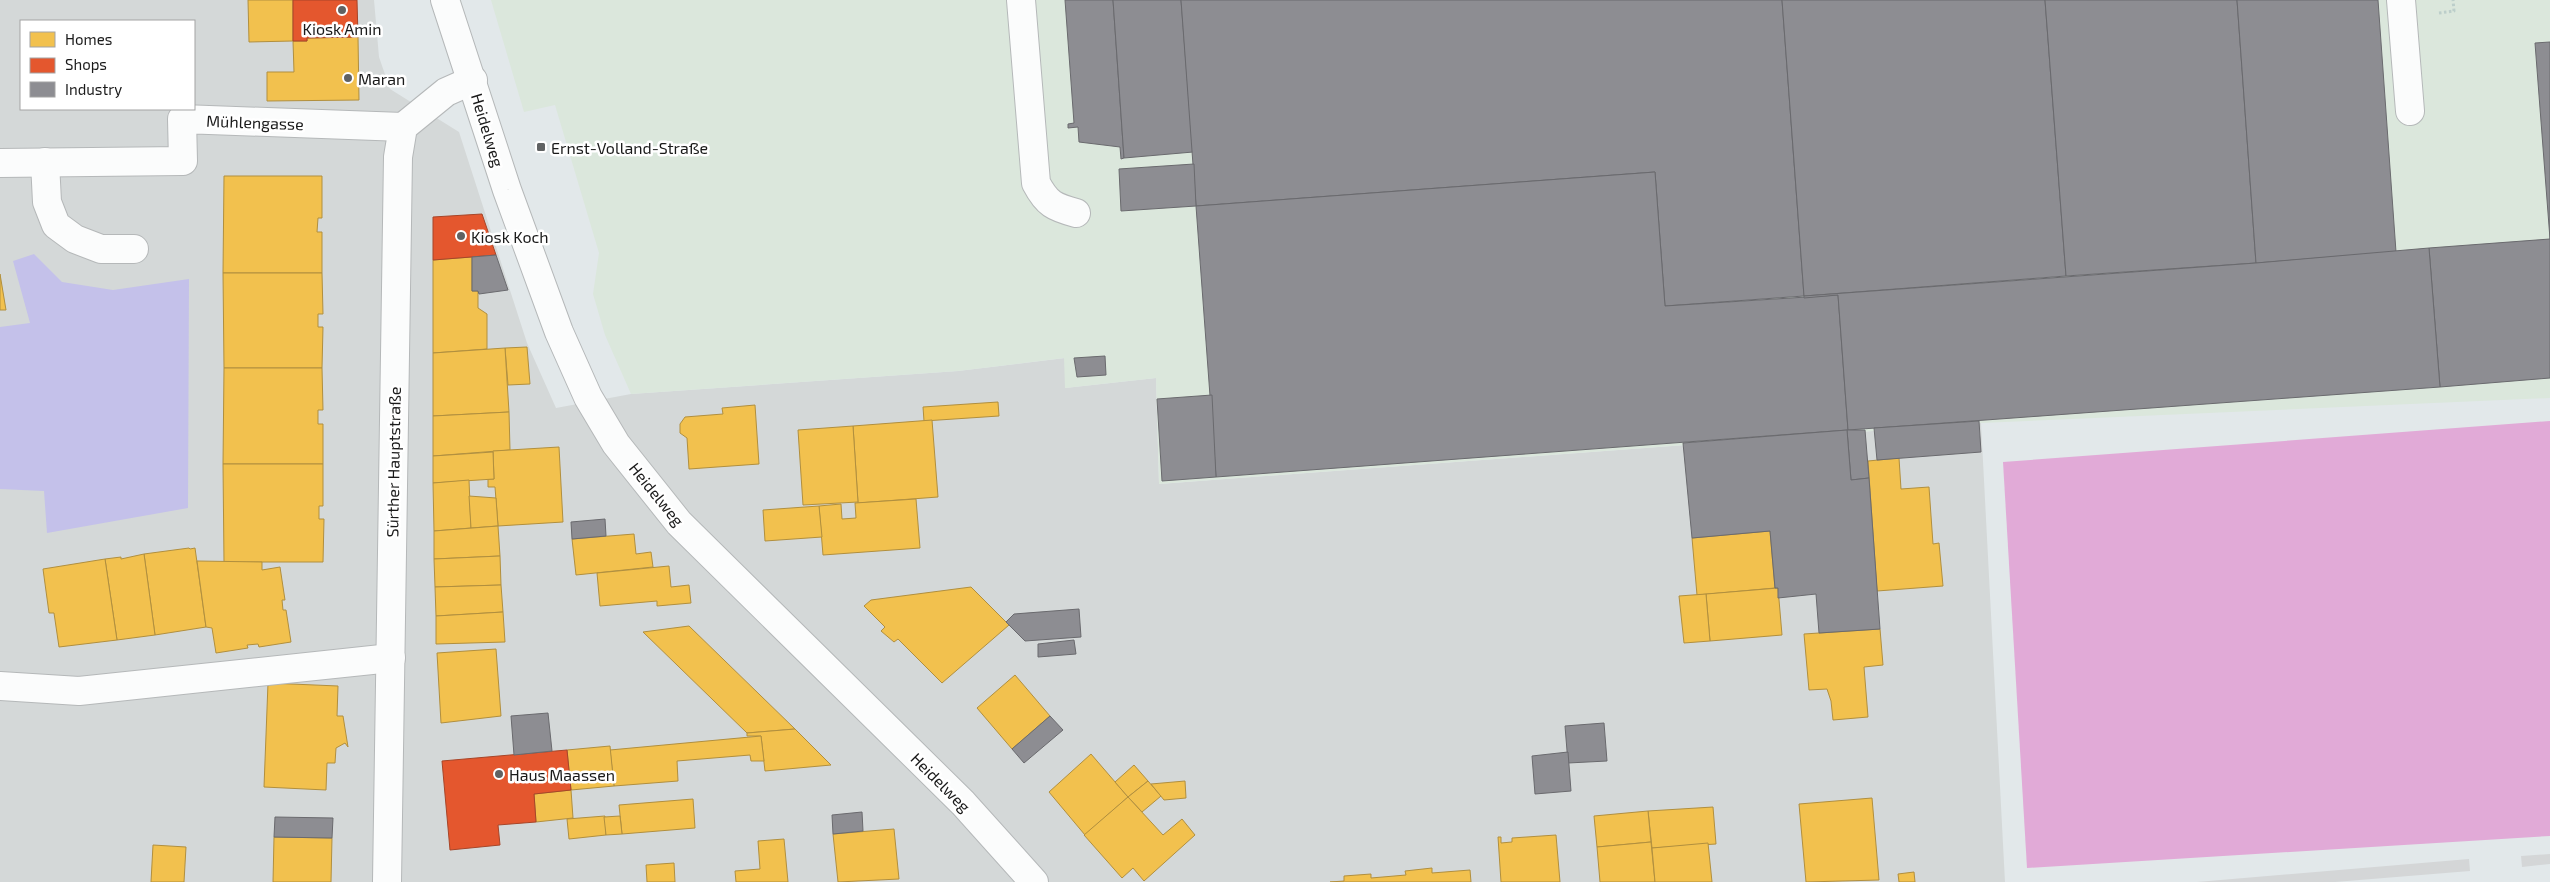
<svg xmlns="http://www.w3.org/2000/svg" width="2550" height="882" font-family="'Exo 2',sans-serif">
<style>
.residential{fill:#d4d8d8;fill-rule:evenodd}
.industrial{fill:#dbe7dc}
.built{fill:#d4d6d7}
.grass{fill:#c4c1ea}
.pitch{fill:#e1aad7}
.homes{fill:#f2c14e;stroke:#b18f3e}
.shops{fill:#e4572e;stroke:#a74528}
.industry{fill:#8d8d92;stroke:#6a6a6e}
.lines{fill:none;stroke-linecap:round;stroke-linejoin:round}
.minor-casing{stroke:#b5b8b9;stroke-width:30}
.path{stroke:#bcceca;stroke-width:3;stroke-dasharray:2.5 2.5;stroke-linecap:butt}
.minor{stroke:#fbfcfc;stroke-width:28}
.poi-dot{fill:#606263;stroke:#fff;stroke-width:2}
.labels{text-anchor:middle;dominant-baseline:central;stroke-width:5;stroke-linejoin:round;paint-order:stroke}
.poi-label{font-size:16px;fill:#1a1a1a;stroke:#fff;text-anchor:start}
.street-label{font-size:16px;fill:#1a1a1a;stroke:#fff}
</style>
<rect width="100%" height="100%" fill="#e2e8ea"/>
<path class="residential" d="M0,0H374L379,57L390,89L459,132L527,343L556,408L631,394L958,371L1065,358V388L1156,378L1159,484L1981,423L2005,882H0ZM21,21H194V109H21Z"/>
<polygon class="industrial" points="491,0 2550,0 2550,398 1981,423 1159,484 1156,378 1065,388 1064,358 958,371 631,394 605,335 593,294 599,253 555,105 524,112"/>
<g class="built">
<polygon points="2550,854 2550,864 2522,867 2521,856"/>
<polygon points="2469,859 2470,871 2335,882 2197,882"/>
</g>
<polygon class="grass" points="34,254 62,282 113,290 189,279 188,508 47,533 44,491 0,489 0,327 30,323 13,261"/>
<polygon class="pitch" points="2550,421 2550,836 2027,868 2003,462"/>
<g class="homes">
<polygon points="248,0 293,0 293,41 249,42"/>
<polygon points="358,37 359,100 267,101 267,72 294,72 293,41 307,41 307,38"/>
<polygon points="224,176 322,176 322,218 318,218 317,232 322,232 322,273 223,273"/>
<polygon points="472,257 472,291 478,291 478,308 487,314 487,349 433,353 433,260"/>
<polygon points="223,273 322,273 323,314 318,314 318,327 323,327 322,368 224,368"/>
<polygon points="0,274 6,310 0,310"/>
<polygon points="527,347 530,384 508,385 505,348"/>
<polygon points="505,348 509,412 433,416 433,353"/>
<polygon points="224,368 322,368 323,410 318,410 318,424 323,424 323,464 223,464"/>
<polygon points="998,402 999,416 924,421 923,407"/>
<polygon points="755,405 759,464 689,469 687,438 680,433 680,424 685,417 723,414 722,408"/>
<polygon points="509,412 510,450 433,456 433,416"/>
<polygon points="932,420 938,497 858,503 853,426"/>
<polygon points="853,426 858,502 803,505 798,430"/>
<polygon points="559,447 563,522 498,526 495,487 488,487 488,479 494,479 493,451"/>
<polygon points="493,452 494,479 433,483 433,456"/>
<polygon points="1899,458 1901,489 1929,487 1933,544 1939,543 1943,586 1877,591 1868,461"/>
<polygon points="223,464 323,464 323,506 319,506 319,519 324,519 323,562 224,562"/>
<polygon points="469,480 471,528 434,531 433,483"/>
<polygon points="469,496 496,498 498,526 471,528"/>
<polygon points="916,499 920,548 823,555 819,506 841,504 842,519 856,518 855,503"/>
<polygon points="819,506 822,537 765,541 763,510"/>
<polygon points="498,526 500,556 434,559 434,531"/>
<polygon points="1770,531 1775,588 1697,595 1692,538"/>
<polygon points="634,534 636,554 651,552 653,567 576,575 572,539"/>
<polygon points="189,548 190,549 195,548 206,627 155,635 144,554"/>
<polygon points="144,554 155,635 117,640 105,559 121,557 121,559"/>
<polygon points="500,556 501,585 435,587 434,559"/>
<polygon points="105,559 117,640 59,647 54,613 49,613 43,569"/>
<polygon points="197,561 262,562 262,570 280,567 285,600 282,600 283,610 286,610 291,642 259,647 258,644 247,645 248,648 216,653 212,628 206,627"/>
<polygon points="669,566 671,587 689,585 691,603 657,606 657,601 600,606 597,573"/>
<polygon points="501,585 503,612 436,616 435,587"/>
<polygon points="971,587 1009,625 942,683 898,639 894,642 881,631 885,627 864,606 871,600"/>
<polygon points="1778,588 1782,635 1710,641 1706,594"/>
<polygon points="1706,594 1710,641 1684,643 1679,596"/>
<polygon points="503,612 505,642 436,644 436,616"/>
<polygon points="689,626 795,729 747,733 643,632"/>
<polygon points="1880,629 1883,665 1864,667 1868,717 1833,720 1831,701 1827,689 1809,690 1804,634"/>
<polygon points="496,649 501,716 441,723 437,653"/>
<polygon points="1015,675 1050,716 1012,749 977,708"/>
<polygon points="268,683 338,686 337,716 343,716 348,747 345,743 336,748 335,763 327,763 326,790 264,787"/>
<polygon points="795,729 831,765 765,771 761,736 747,736 747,733"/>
<polygon points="761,736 764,761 751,761 750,755 677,761 678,781 614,786 610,750"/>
<polygon points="610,746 614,786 571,790 567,750"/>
<polygon points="1091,754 1128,797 1085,835 1049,792"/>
<polygon points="1134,765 1148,781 1128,797 1115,782"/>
<polygon points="1148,781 1161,796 1142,812 1128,797"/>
<polygon points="1185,781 1186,798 1164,800 1151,784"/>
<polygon points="571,790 573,818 536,822 534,794"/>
<polygon points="1128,797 1163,835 1182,819 1195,835 1144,881 1133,868 1122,878 1084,835"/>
<polygon points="1872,798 1879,880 1806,882 1799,804"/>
<polygon points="693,799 695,828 622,834 619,805"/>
<polygon points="1713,807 1716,844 1652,848 1648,811"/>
<polygon points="1648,811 1651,842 1597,847 1594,816"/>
<polygon points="605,816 606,835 569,839 567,819"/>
<polygon points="620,816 622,834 606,835 604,817"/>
<polygon points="894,829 899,879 838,882 833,834"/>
<polygon points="1556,835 1560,882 1501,882 1498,837 1501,837 1501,843 1512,842 1512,838"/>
<polygon points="274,837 332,838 331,882 273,882"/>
<polygon points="784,839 788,882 736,882 735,871 760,869 758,841"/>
<polygon points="1651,842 1655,882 1600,882 1597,847"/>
<polygon points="1708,843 1712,882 1655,882 1652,848"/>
<polygon points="153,845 186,847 184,882 151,882"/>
<polygon points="674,863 675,882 647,882 646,865"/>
<polygon points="1432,868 1432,873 1470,870 1471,882 1330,882 1344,881 1344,876 1371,874 1371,878 1406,875 1405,871"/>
<polygon points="1914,872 1915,882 1899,882 1898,874"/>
</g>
<g class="shops">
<polygon points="293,0 357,0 358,37 307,38 307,41 293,41"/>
<polygon points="482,214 496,255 433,260 433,217"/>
<polygon points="567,750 571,790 534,794 536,822 498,825 500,845 450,850 442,761"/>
</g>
<g class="industry">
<polygon points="1065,0 1113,0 1124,158 1121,159 1120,147 1079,142 1078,127 1068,128 1068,124 1074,123"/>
<polygon points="1113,0 1181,0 1193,152 1124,158"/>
<polygon points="1181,0 1782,0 1804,296 1665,306 1655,172 1196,206"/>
<polygon points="1782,0 2045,0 2066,276 1804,296"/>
<polygon points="2045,0 2237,0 2256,263 2066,276"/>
<polygon points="2237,0 2378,0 2396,252 2256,263"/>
<polygon points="2550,42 2550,239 2535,43"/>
<polygon points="1194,164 1196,206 1121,211 1119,169"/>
<polygon points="1655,172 1665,306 1838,295 1848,430 1216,477 1196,206"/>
<polygon points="2550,239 2550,378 2440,387 2429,248"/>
<polygon points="2429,248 2440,387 1848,430 1838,295 1804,298 1804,296 2256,263"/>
<polygon points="496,255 508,290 479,294 478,291 472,291 472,257"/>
<polygon points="1105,356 1106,375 1077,377 1074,358"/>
<polygon points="1212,395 1216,477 1162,481 1157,399"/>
<polygon points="1979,421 1981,452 1877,460 1874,428"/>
<polygon points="1847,430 1865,430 1869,478 1851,480"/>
<polygon points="1847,430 1851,480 1869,478 1880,629 1819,633 1816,594 1778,598 1778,588 1775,588 1770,531 1692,538 1683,443"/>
<polygon points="605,519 606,536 572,539 571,522"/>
<polygon points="1079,609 1081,637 1025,641 1006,622 1014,614"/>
<polygon points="1074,640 1076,654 1038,657 1038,644"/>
<polygon points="548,713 552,751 514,755 511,716"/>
<polygon points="1050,716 1063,730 1024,763 1012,749"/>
<polygon points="1604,723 1607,761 1568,763 1565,726"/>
<polygon points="1568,752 1571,791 1535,794 1532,756"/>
<polygon points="862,812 863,831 833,834 832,815"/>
<polygon points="275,817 333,818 332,838 274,837"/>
</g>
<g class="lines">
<g class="minor-casing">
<g id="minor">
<polyline points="445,0 507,190 559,332 588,397 616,444 679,523 963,803 1034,882"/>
<path d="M1021,0L1036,183C1047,204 1054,207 1076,213"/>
<polyline points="2401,0 2410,111"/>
<polyline points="45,162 47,202 56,225 75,239 101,249 134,249"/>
<polyline points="0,163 183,161 182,119 403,127"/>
<polyline points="0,686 79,691 391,658"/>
<polyline points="387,882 398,157 403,127 446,92 473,80"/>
</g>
</g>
<polyline class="path" points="2439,13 2454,11 2453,0"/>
<use href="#minor" class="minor"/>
</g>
<g class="poi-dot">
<circle cx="342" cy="10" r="5"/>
<circle cx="348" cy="78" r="5"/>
<rect x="536" y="142" width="10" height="10" rx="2.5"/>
<circle cx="461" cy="236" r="5"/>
<circle cx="499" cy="774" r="5"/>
</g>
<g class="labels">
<g class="poi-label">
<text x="342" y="28" text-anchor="middle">Kiosk Amin</text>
<text x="358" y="78">Maran</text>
<text x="551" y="147">Ernst-Volland-Straße</text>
<text x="471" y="236">Kiosk Koch</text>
<text x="509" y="774">Haus Maassen</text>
</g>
<g class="street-label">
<text transform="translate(255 122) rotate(2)">Mühlengasse</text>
<text transform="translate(488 130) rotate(73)">Heidelweg</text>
<text transform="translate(393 462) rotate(-89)">Sürther Hauptstraße</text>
<text transform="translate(657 494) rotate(51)">Heidelweg</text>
<text transform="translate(941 782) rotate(45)">Heidelweg</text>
</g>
</g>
<rect x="20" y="20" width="175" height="90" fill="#ffffff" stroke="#a3a3a3"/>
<rect x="30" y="32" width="25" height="15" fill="#f2c14e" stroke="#a3a3a3"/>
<text x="65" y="45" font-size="15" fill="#1a1a1a">Homes</text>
<rect x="30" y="58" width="25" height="15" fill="#e4572e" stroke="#a3a3a3"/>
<text x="65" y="70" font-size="15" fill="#1a1a1a">Shops</text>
<rect x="30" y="82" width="25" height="15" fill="#8d8d92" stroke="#a3a3a3"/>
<text x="65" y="95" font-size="15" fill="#1a1a1a">Industry</text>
</svg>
